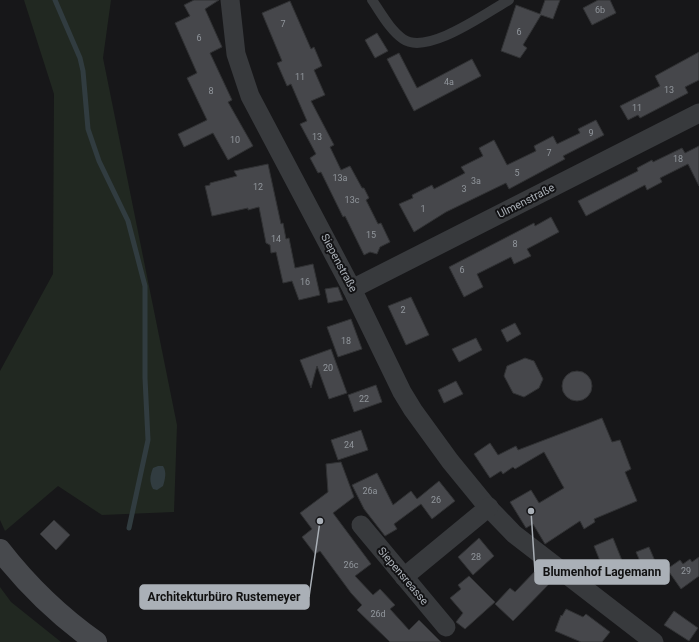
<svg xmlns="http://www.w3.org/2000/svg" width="699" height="642" font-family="Roboto,sans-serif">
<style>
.green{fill:#212821}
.water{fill:#313c40}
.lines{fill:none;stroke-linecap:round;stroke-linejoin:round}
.stream{stroke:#313c40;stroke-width:5}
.building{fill:#46474b;stroke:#313234}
.service{stroke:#383a3d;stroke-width:10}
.minor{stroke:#383a3d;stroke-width:19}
.secondary{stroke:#47494d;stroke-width:22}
.labels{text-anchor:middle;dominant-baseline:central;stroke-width:4;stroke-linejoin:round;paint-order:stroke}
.number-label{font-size:9px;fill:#91969c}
.street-label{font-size:11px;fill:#aab0b7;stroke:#121214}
.leader{fill:none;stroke:#aab0b7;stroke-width:1.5}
.callout-dot{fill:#aab0b7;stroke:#121214;stroke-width:1.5}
.callout{fill:#aab0b7;stroke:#aab0b7;stroke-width:1.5}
.callout-label{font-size:12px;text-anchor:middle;font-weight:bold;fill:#111}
</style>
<rect width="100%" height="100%" fill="#171719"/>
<g class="green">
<polygon points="24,0 111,0 103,58 177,425 174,512 102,515 58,486 5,531 0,520 0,371 53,274 54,94"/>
<polygon points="0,587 11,602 61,642 0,642"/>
</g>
<path class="water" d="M158,466H163C167,472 165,479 163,486L157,490L153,489C149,481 150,476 153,468Z"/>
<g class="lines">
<polyline class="stream" points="55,0 80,58 83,71 88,129 99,161 128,221 145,286 145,378 148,440 129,528"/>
</g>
<g class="building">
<polygon points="194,0 219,0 205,9 222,47 210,53 232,100 228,102 253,146 228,160 213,133 184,147 178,134 207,120 187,78 197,73 175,23 190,16 184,5"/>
<polygon points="545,0 560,0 553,19 541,15 523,45 527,48 520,58 501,51 516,5 540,14"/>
<polygon points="598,0 610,0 616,13 592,25 583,8"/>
<polygon points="290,1 311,49 314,47 322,66 314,70 325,95 311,101 334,145 330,147 341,170 350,166 362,188 364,188 369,198 366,200 378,224 381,223 390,242 380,247 377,254 370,252 364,255 345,216 343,217 321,172 318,173 310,158 316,154 300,124 307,121 291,84 287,86 277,63 282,61 262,13"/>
<polygon points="377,33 388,51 375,58 365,40"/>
<polygon points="699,52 699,80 685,87 688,93 640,118 638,115 628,120 620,106 660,86 655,76"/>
<polygon points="399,53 417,88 472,59 481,76 414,111 387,59"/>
<polygon points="596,120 604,135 563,156 565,159 509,189 506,183 446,212 414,232 399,204 413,198 412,195 432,185 434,189 465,173 461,167 483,156 479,148 494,140 507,165 536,151 534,146 553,136 557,144 580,133 578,129"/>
<polygon points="699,146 699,186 688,164 660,178 662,182 647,190 645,185 586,216 578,201 638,171 637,168 652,160 653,162 682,148 685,153"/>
<polygon points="268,164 281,224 283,223 286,239 289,238 295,268 313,264 320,295 299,300 292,281 283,283 276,252 271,253 270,245 266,243 259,207 248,210 248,208 212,216 205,186 210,185 210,183 237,176 234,171"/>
<polygon points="551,217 559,232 527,249 531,256 514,264 511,257 477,274 483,287 464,297 449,267 534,223 535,226"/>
<polygon points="338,287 343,300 328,303 325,289"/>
<polygon points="411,297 429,335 406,345 388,306"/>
<polygon points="351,319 362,349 338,357 327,327"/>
<polygon points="515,323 521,334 507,342 501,330"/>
<polygon points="476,338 482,350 459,362 452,349"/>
<polygon points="331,349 347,393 329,399 317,366 311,388 300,360"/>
<polygon points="525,358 534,361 543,379 539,388 524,397 513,393 504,376 507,366"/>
<circle cx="577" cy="386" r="15"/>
<polygon points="456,381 463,394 444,403 438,390"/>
<polygon points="376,385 382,402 354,412 348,395"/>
<polygon points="602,418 612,442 620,440 631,469 625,472 637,501 594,519 595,522 584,529 580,521 545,544 533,524 526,528 510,502 531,490 539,503 564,488 544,452 515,469 513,467 503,474 501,471 490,478 474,454 490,443 498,455 516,446 518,450"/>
<polygon points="361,430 368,450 338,460 331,440"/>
<polygon points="341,462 354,497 333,513 371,564 355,576 373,595 380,589 395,605 390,609 409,630 419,620 441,642 390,642 357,610 362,605 351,593 320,551 315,554 302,537 312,529 300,513 328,492 326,464"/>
<polygon points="377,473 393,505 411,491 417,499 439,481 455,501 432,519 421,504 394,524 397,529 385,536 364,509 352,485"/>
<polygon points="54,520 70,535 56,550 40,534"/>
<polygon points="479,538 494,556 473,575 458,557"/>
<polygon points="613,538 623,563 604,571 594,546"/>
<polygon points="649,547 655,561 642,566 636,552"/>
<polygon points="699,557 699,576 681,589 667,569 680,560 683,564 690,559 692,562"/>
<polygon points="537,569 551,582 513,621 495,604 510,588 515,592"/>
<polygon points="469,576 495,602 465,629 456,622 463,613 450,598 461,589 458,585"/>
<polygon points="566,609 583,617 586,614 610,632 602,642 581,642 555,631 561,615 562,616"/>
<polygon points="674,611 698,628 689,641 664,625"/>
</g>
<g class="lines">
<path class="service" d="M372,0C381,13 390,30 403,39C427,56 486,13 509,0"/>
<g class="minor">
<polyline points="230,0 236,54 250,96 352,289 402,392 413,410 450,461 486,505 514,534 654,642"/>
<polyline points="352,289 699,113"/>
<polyline points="361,525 446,627"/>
<polyline points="404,577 489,507"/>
</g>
<path class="secondary" d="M0,550C28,586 59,616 96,642"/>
</g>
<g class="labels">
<g class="number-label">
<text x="600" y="10">6b</text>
<text x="283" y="24">7</text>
<text x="519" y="32">6</text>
<text x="199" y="38">6</text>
<text x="300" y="77">11</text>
<text x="449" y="82">4a</text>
<text x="669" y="90">13</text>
<text x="211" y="91">8</text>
<text x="637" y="108">11</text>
<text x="591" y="133">9</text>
<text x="317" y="137">13</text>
<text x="235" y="140">10</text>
<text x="549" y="153">7</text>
<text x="678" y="159">18</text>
<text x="517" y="173">5</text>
<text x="340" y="178">13a</text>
<text x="476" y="181">3a</text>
<text x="258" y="187">12</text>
<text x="464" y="189">3</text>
<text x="352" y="200">13c</text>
<text x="423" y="209">1</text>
<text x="371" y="235">15</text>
<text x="276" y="239">14</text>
<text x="515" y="244">8</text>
<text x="462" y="270">6</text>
<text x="305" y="282">16</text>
<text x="403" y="310">2</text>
<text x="346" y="341">18</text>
<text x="328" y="368">20</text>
<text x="364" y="399">22</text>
<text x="349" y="445">24</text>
<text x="370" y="491">26a</text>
<text x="436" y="500">26</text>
<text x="476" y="557">28</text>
<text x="351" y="565">26c</text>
<text x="686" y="571">29</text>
<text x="378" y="614">26d</text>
</g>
<g class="street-label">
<text transform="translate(526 201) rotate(-27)">Ulmenstraße</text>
<text transform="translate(339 263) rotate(62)">Siepenstraße</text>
<text transform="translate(403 576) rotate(50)">Siepensreasse</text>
</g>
</g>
<path class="leader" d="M531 511L535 572M320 521L309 597"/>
<g class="callout-dot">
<circle cx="531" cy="511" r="4"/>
<circle cx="320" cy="521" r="4"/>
</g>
<g class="callout">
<rect x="535" y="560" width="134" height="24" rx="4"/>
<rect x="140" y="585" width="169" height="24" rx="4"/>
</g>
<g class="callout-label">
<text x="602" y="576">Blumenhof Lagemann</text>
<text x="224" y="601">Architekturbüro Rustemeyer</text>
</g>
</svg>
